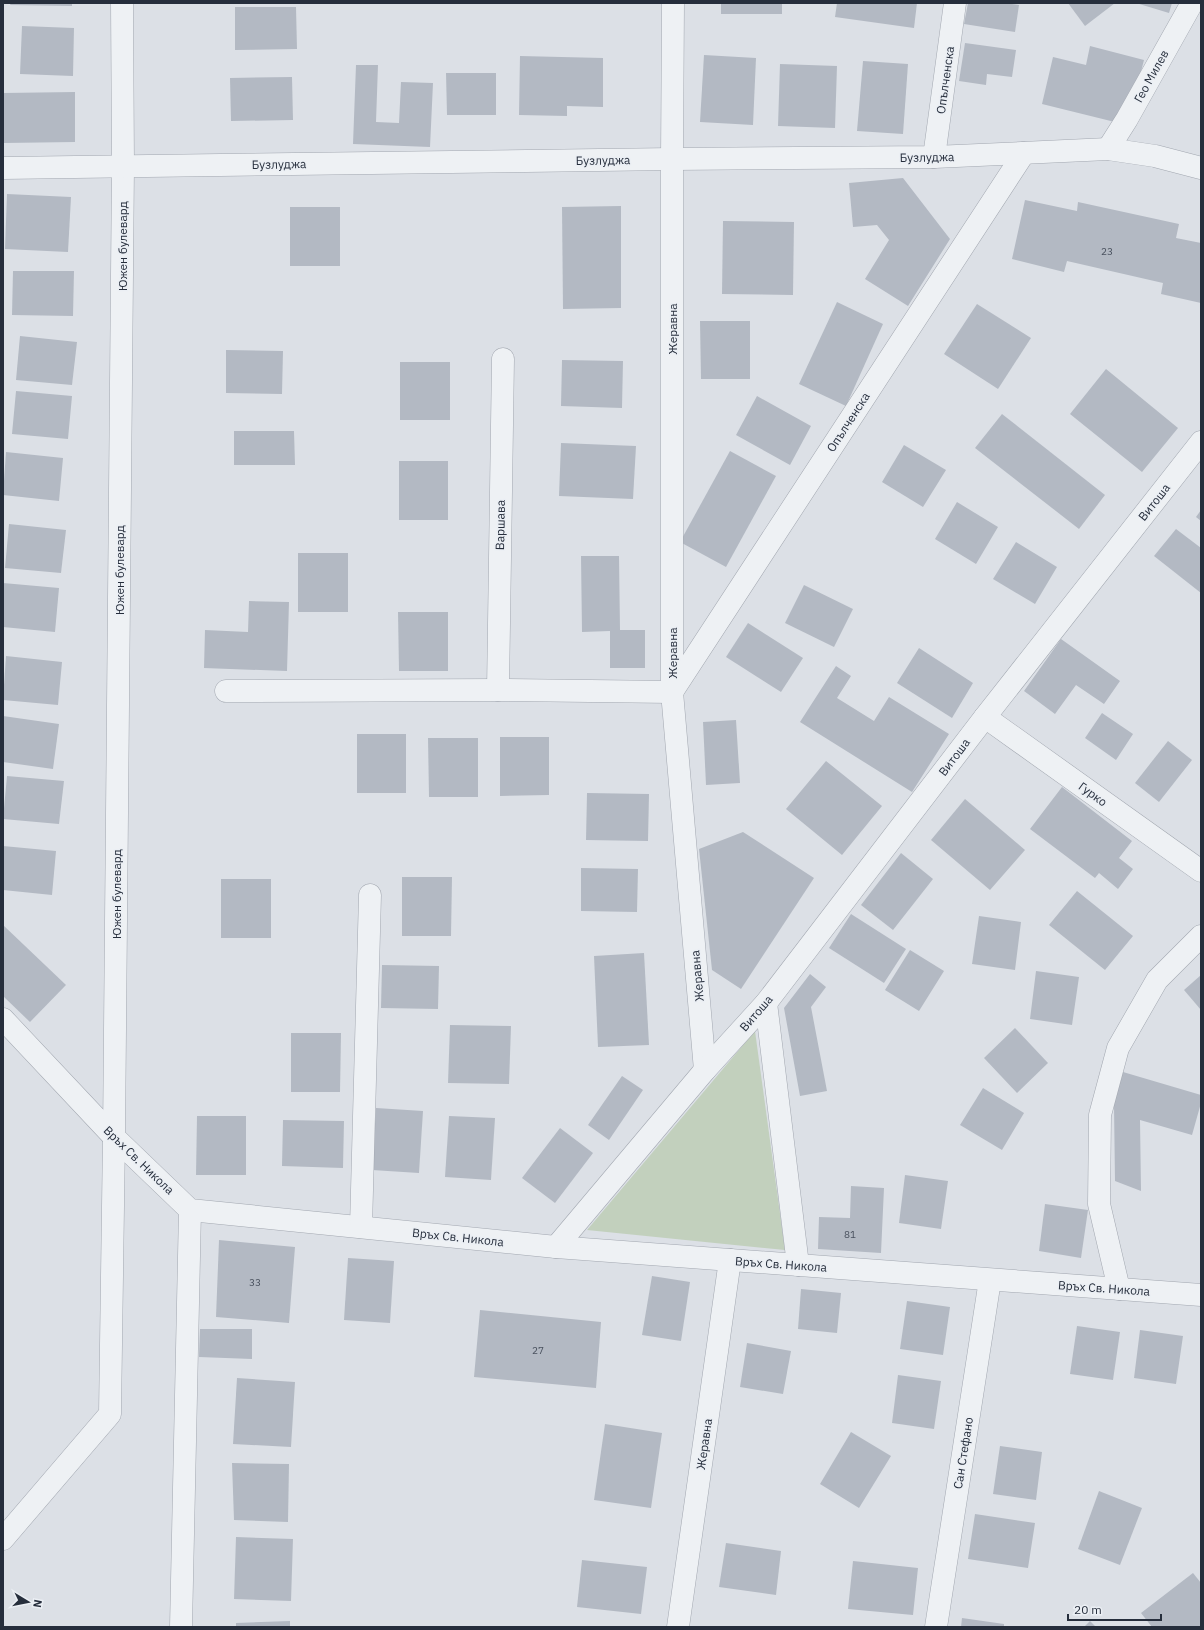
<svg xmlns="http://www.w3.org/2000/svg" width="1204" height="1630" font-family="'IBM Plex Sans',sans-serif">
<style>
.green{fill:#c2d0bd}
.building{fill:#b3b9c3}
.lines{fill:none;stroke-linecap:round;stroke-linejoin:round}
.minor-casing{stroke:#a2a7b0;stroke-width:23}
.tertiary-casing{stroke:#a2a7b0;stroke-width:23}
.minor{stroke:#eef1f4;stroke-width:22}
.tertiary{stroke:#eef1f4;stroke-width:22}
.labels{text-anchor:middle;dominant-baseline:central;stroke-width:3;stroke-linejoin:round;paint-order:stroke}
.number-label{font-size:10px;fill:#49515e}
.street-label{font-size:12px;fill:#262e3c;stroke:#ebeff4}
</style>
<rect width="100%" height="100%" fill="#dce0e6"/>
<polygon class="green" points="755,1031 785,1250 587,1230"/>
<g class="building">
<polygon points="11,3 72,3 72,6 10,5"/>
<rect x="721" y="3" width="61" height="11"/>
<polygon points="837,3 917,3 914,28 835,17"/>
<polygon points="968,3 1004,3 1019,5 1015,32 964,24"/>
<polygon points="1068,3 1115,3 1085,26"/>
<polygon points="1136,3 1172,3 1169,13"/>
<polygon points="235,7 296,7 297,49 235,50"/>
<polygon points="22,26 74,28 73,76 20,74"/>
<polygon points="965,43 1016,50 1012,77 987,74 986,85 959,81"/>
<polygon points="1090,46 1144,60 1127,125 1042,104 1053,57 1086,65"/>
<polygon points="704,55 756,58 753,125 700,122"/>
<polygon points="520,56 603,58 603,107 567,106 567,116 519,115"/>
<polygon points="863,61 908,64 903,134 857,131"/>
<polygon points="780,64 837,66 835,128 778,126"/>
<polygon points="356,65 378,65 376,122 399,123 401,82 433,83 430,147 353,144"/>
<polygon points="446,73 496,73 496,115 447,115"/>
<polygon points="292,77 293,120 231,121 230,78"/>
<polygon points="75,92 75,142 4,143 3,93"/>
<polygon points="903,178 950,239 908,306 865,279 889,240 877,225 853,227 849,183"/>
<polygon points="7,194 71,197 68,252 5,249"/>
<polygon points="1025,200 1077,211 1078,202 1179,224 1176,238 1201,243 1201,303 1161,294 1163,283 1067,261 1064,272 1012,259"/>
<polygon points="621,206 621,308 563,309 562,207"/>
<rect x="290" y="207" width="50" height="59"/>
<polygon points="723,221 794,222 793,295 722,294"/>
<polygon points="13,271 74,271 73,316 12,315"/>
<polygon points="837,302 883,324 846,406 799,384"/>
<polygon points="977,304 1031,338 998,389 944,354"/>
<polygon points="700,321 750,321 750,379 701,379"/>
<polygon points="20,336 77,342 72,385 16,380"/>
<polygon points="226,350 283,351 282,394 226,393"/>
<polygon points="562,360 623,361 622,408 561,406"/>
<rect x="400" y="362" width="50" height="58"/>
<polygon points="1106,369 1178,428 1142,472 1070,414"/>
<polygon points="16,391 72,396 68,439 12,434"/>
<polygon points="757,396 811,426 790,465 736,435"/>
<polygon points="1002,414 1105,495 1079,529 975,448"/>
<polygon points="234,431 294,431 295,465 234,465"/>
<polygon points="561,443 636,446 633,499 559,496"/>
<polygon points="904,445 946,470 923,507 882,482"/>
<polygon points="730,451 776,476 726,567 680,542"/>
<polygon points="6,452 63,458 59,501 3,495"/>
<rect x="399" y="461" width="49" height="59"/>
<polygon points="957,502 998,527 976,564 935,539"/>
<polygon points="1201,510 1201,521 1196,517"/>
<polygon points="9,524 66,530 61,573 5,568"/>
<polygon points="1176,529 1201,548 1201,593 1154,556"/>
<polygon points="1016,542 1057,567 1035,604 993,579"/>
<rect x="298" y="553" width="50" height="59"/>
<polygon points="581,556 619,556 620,630 645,630 645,668 610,668 610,631 582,632"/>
<polygon points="3,583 59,588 55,632 3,627"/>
<polygon points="804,585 853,609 834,647 785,623"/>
<polygon points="249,601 289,602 287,671 204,668 205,630 248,632"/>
<polygon points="398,612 448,612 448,671 399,671"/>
<polygon points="748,623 803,658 781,692 726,657"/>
<polygon points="1061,639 1120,681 1104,704 1076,685 1055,714 1024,691"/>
<polygon points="919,648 973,683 952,718 897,683"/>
<polygon points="6,656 62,662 58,705 3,700"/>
<polygon points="836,666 851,676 837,698 874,721 889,697 949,734 912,792 800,722"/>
<polygon points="1102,713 1133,734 1116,760 1085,738"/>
<polygon points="3,716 59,724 53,769 3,762"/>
<polygon points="736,720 740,783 706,785 703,722"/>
<rect x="357" y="734" width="49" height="59"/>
<polygon points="500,737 549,737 549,795 500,796"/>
<polygon points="428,738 478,738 478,797 429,797"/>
<polygon points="1168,741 1192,760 1159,802 1135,783"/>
<polygon points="826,761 882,806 842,855 786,809"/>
<polygon points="7,776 64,781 59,824 3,819"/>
<polygon points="1062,787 1132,841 1119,858 1133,869 1118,889 1099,873 1095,878 1030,829"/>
<polygon points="587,793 649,794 648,841 586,840"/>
<polygon points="965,799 1025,850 990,890 931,840"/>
<polygon points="743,832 814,878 741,989 712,970 699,849"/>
<polygon points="3,846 56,851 52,895 3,890"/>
<polygon points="901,853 933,879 893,930 861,905"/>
<polygon points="581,868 638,869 637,912 581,911"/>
<polygon points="402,877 452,877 451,936 402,936"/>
<rect x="221" y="879" width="50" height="59"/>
<polygon points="1077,891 1133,936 1105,970 1049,925"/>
<polygon points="851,914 906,949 884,983 829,948"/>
<polygon points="979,916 1021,922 1015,970 972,964"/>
<polygon points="3,925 66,985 30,1022 3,996"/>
<polygon points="910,950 944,971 919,1011 885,990"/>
<polygon points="644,953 649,1045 598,1047 594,956"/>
<polygon points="382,965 439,966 438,1009 381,1008"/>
<polygon points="1036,971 1079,977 1072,1025 1030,1019"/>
<polygon points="810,974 826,987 811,1007 827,1091 800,1096 784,1008"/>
<polygon points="1201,975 1201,1010 1184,990"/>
<polygon points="450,1025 511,1026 509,1084 448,1083"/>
<polygon points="1015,1028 1048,1063 1017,1093 984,1058"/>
<polygon points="291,1033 341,1033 340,1092 291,1092"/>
<polygon points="1123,1072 1201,1095 1201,1103 1192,1135 1140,1120 1141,1191 1115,1181 1114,1105"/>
<polygon points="622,1076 643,1090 609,1140 588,1125"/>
<polygon points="983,1088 1024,1113 1002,1150 960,1125"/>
<polygon points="376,1108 423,1111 419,1173 372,1170"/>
<polygon points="197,1116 246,1116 246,1175 196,1175"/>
<polygon points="449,1116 495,1118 491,1180 445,1177"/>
<polygon points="283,1120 344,1121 343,1168 282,1166"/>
<polygon points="560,1128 593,1153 555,1203 522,1178"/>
<polygon points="905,1175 948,1181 941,1229 899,1223"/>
<polygon points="851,1186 884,1188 881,1253 818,1249 819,1217 850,1218"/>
<polygon points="1045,1204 1088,1210 1081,1258 1039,1251"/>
<polygon points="219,1240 295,1247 289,1323 216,1317"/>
<polygon points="348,1258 394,1261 390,1323 344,1320"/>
<polygon points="652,1276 690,1282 681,1341 642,1335"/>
<polygon points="801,1289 841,1293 837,1333 798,1329"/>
<polygon points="907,1301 950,1307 943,1355 900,1349"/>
<polygon points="480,1310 601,1322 596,1388 474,1377"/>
<polygon points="1077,1326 1120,1332 1113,1380 1070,1374"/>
<polygon points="200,1329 252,1329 252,1359 199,1357"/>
<polygon points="1140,1330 1183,1336 1176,1384 1134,1378"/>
<polygon points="747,1343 791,1351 783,1394 740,1387"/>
<polygon points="898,1375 941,1381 934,1429 892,1423"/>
<polygon points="237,1378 295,1382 291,1447 233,1444"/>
<polygon points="605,1424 662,1433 651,1508 594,1500"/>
<polygon points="851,1432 891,1456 859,1508 820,1484"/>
<polygon points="1000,1446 1042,1452 1036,1500 993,1494"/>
<polygon points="232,1463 289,1464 288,1522 234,1520"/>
<polygon points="1099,1491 1142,1508 1120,1565 1078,1549"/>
<polygon points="975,1514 1035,1523 1028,1568 968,1559"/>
<polygon points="236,1537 293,1539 291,1601 234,1599"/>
<polygon points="726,1543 781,1551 776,1595 719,1587"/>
<polygon points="582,1560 647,1567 641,1614 577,1607"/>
<polygon points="853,1561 918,1568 913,1615 848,1609"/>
<polygon points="1193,1573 1201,1583 1201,1627 1152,1627 1141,1613"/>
<polygon points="962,1618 1004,1624 1004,1627 961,1627"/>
<polygon points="290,1621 290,1627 236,1627 236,1623"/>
<polygon points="1090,1621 1096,1627 1084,1627"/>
</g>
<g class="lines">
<g class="minor-casing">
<g id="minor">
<polyline points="1108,149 1127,119 1192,3"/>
<polyline points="934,157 955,3"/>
<polyline points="672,159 672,692 705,1070"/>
<polyline points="498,690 503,359"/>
<polyline points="226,691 498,690 672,692 1024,153"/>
<polyline points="985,717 1201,871"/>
<polyline points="766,1003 798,1265"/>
<polyline points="3,1019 114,1137 190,1210 556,1247 1201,1295"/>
<polyline points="361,1227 370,895"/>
<polyline points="556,1247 705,1070 766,1003 985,717 1201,442"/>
<polyline points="1119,1289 1099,1204 1100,1115 1118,1048 1157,980 1201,936"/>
<polyline points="3,1539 110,1414 114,1137 123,166 122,3"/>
<polyline points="181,1627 190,1210"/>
<polyline points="678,1627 730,1260"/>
<polyline points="936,1627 990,1280"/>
</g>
</g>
<g class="tertiary-casing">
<g id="tertiary">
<polyline points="672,159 673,3"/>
<polyline points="3,168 672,159 934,157 1108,149 1155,156 1201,168"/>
</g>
</g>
<use href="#minor" class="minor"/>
<use href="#tertiary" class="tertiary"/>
</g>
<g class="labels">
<g class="number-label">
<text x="1107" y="251">23</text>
<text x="850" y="1234">81</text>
<text x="255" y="1282">33</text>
<text x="538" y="1350">27</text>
</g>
<g class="street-label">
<text transform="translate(1151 76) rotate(-61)">Гео Милев</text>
<text transform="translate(945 80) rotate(-82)">Опълченска</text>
<text transform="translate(927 157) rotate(-1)">Бузлуджа</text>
<text transform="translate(603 160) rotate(-1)">Бузлуджа</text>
<text transform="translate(279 164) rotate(-1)">Бузлуджа</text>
<text transform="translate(122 246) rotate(-90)">Южен булевард</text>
<text transform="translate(672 329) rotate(-90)">Жеравна</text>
<text transform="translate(848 422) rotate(-57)">Опълченска</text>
<text transform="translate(1154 502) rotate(-52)">Витоша</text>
<text transform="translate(500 525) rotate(-89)">Варшава</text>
<text transform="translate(119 570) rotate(-90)">Южен булевард</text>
<text transform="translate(672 653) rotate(-90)">Жеравна</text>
<text transform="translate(954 757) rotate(-53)">Витоша</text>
<text transform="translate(1093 794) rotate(36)">Гурко</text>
<text transform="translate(116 894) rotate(-90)">Южен булевард</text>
<text transform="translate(697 976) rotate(-95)">Жеравна</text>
<text transform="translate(756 1013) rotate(-49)">Витоша</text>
<text transform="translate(139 1160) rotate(44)">Връх Св. Никола</text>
<text transform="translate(458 1237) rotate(6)">Връх Св. Никола</text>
<text transform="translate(781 1264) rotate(4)">Връх Св. Никола</text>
<text transform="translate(1104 1288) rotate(4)">Връх Св. Никола</text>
<text transform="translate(704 1444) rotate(-82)">Жеравна</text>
<text transform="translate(963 1453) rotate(-81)">Сан Стефано</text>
</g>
</g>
<rect width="1204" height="1630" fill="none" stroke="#262e3c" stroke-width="8"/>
<g transform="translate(28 1602) rotate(100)" stroke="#ebeff4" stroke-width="3" paint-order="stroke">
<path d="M0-3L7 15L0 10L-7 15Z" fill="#262e3c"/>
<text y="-6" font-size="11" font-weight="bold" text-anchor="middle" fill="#262e3c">N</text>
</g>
<path d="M1068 1614v6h93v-6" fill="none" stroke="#262e3c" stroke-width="2"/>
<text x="1074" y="1614" font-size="12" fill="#262e3c" stroke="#ebeff4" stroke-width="3" paint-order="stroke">20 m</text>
</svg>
